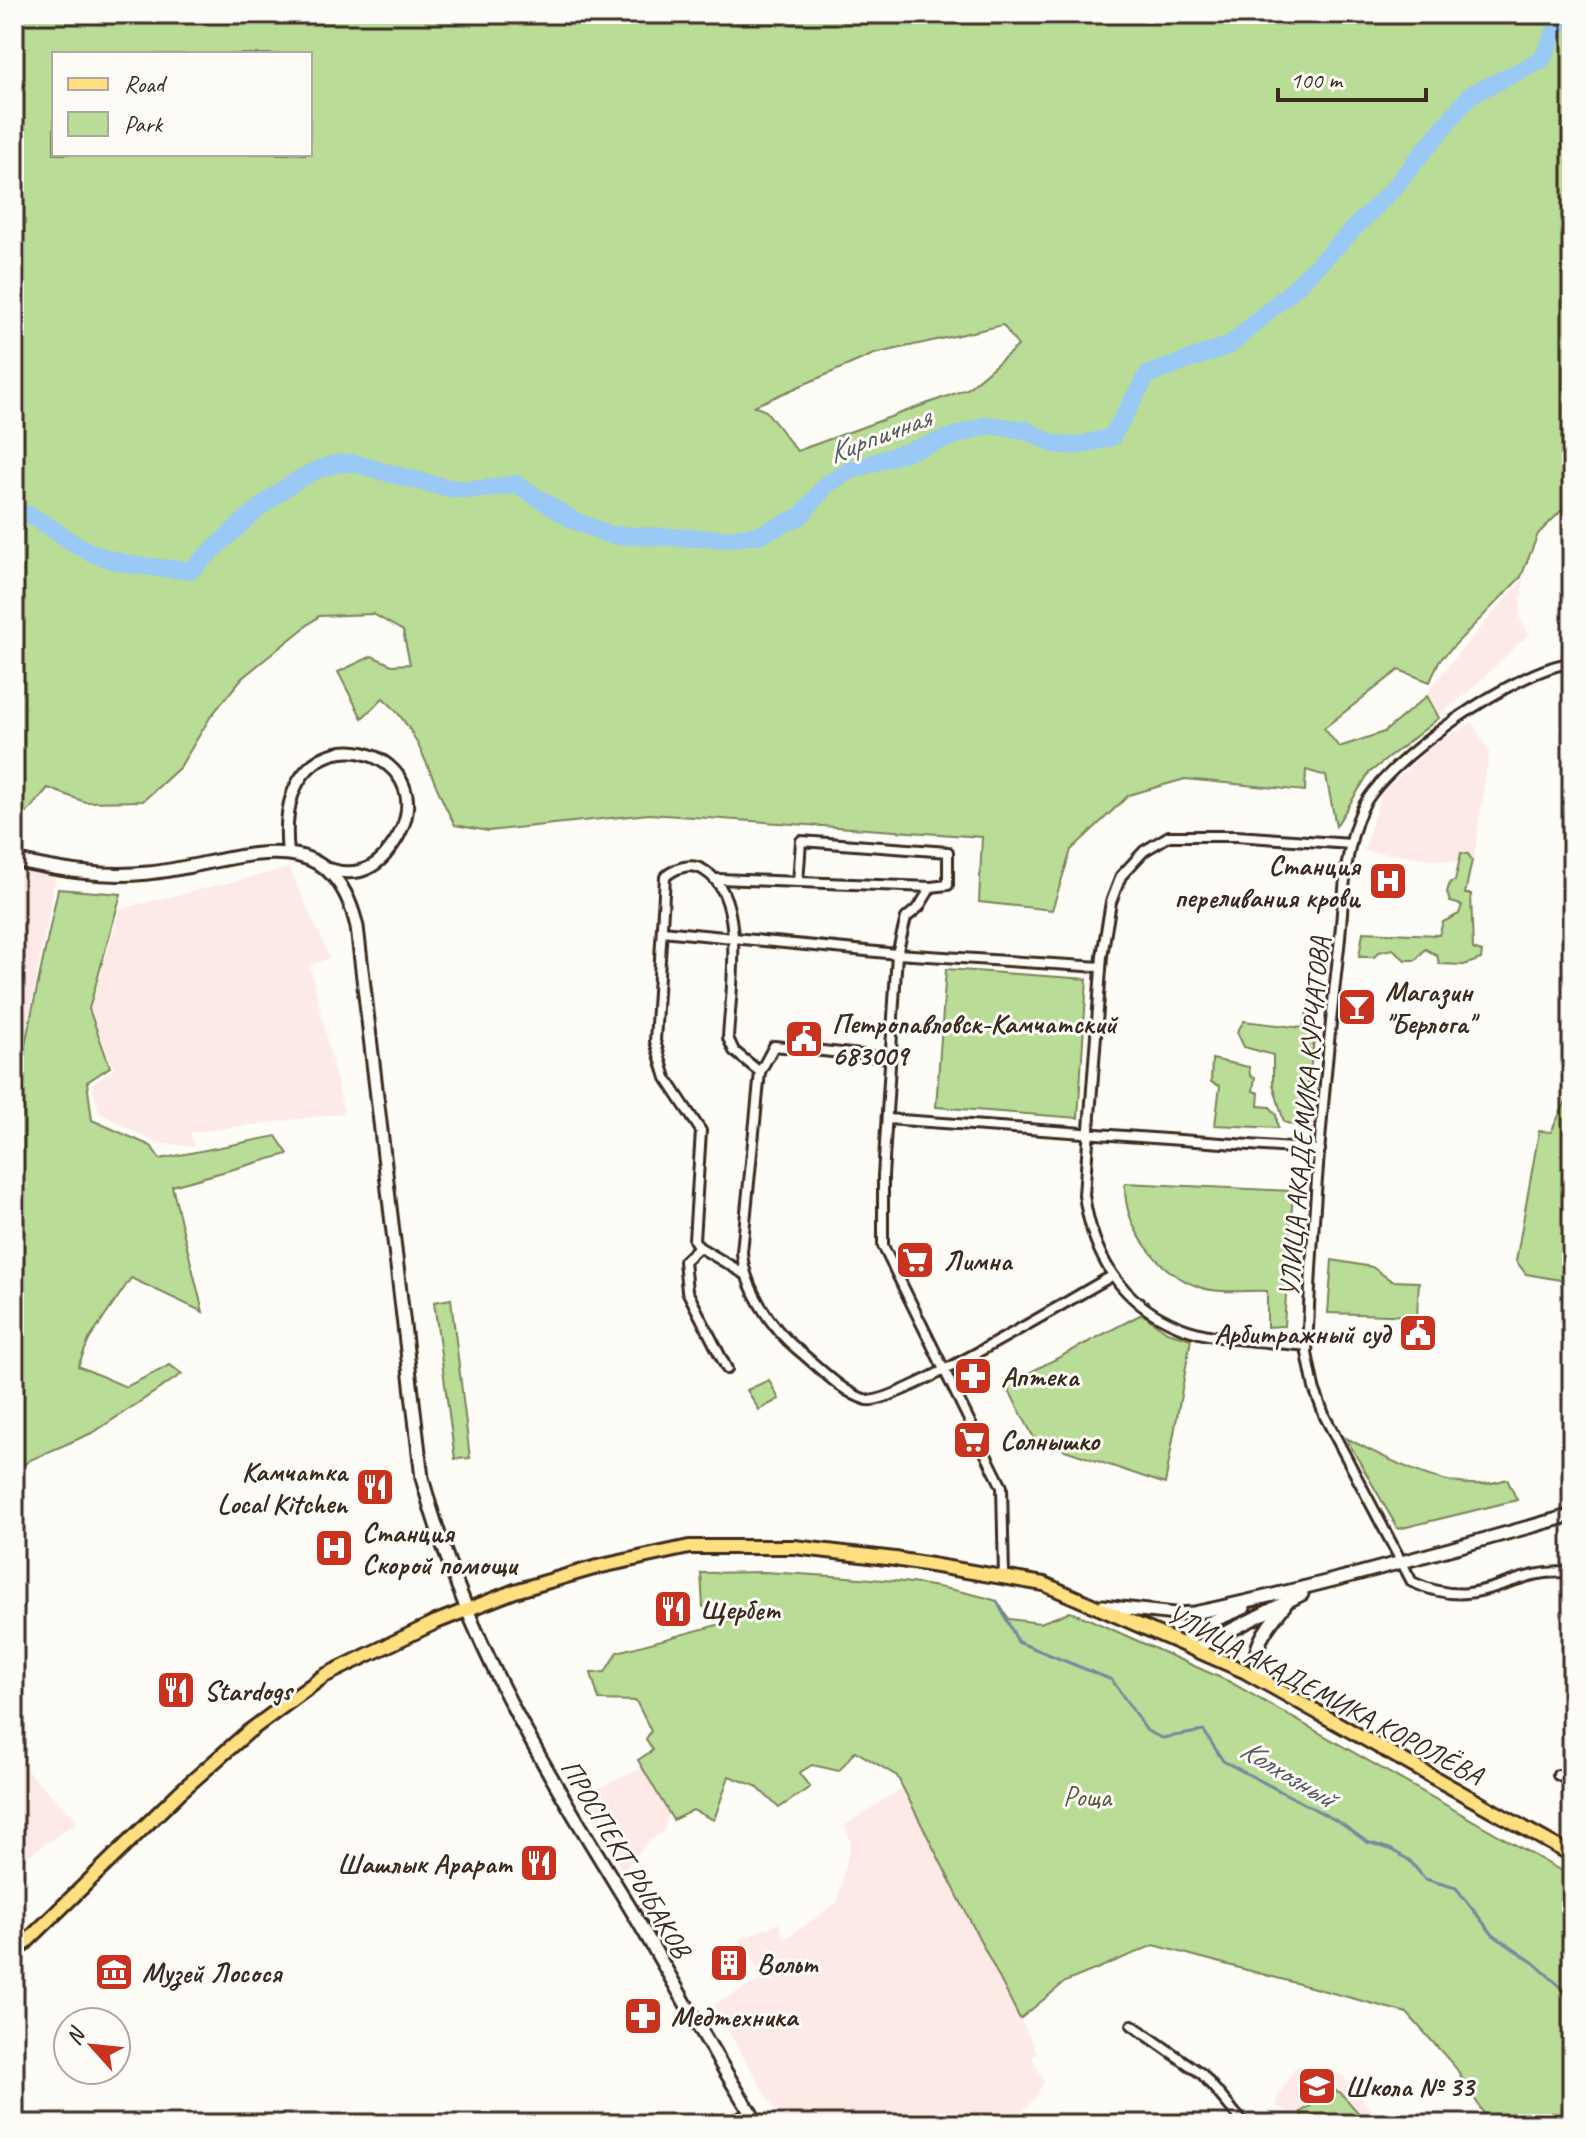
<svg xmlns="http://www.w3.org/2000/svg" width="1586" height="2138" font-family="Caveat,sans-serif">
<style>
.built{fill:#fdeae6}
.green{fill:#b9dc96;stroke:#7a835a;stroke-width:2;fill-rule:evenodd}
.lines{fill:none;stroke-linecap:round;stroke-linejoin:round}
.stream{stroke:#74899f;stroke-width:3}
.river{stroke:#9ac9f5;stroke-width:18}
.minor-casing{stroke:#3b2a1e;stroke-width:14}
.tertiary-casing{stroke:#3b2a1e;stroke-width:16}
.secondary-casing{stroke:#3b2a1e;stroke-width:17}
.primary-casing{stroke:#3b2a1e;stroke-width:18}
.minor{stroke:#fdfcf7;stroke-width:8}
.tertiary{stroke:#fdfcf7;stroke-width:10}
.secondary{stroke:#fdfcf7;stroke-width:11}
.primary{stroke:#ffdf80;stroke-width:12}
.labels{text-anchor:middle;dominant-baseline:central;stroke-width:6;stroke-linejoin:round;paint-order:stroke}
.poi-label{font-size:28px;font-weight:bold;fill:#3b2a1e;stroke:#fdfcf7;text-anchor:start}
.street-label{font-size:28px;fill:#3b2a1e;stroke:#fdfcf7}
.park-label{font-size:28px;fill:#5a563c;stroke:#fdfcf7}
.water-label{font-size:30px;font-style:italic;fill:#585a5e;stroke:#fdfcf7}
</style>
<rect width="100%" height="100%" fill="#fdfcf7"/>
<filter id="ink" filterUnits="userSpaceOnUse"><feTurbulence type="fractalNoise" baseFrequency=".0125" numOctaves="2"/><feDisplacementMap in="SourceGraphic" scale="16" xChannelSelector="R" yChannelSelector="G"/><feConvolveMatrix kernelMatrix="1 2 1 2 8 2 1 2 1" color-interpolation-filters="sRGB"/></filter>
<g filter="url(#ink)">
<g class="built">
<polygon points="1524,578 1519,616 1529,634 1466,694 1396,747 1391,740 1460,651"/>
<polygon points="1472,722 1489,752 1473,864 1364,851 1381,794 1434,744"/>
<polygon points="14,867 56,874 16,1087 14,1086"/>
<polygon points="289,868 330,958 310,965 344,1113 190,1133 194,1147 155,1143 99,1112 92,1084 114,1069 90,1010 120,909"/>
<polygon points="14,1758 78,1821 14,1866"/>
<polygon points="644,1767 669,1814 663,1832 650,1840 623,1871 582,1796"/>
<polygon points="907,1785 1037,2053 1032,2057 1044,2082 1033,2101 1008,2124 783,2124 713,2005 764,1978 739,1939 779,1923 784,1940 837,1903 851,1843 845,1825"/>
<polygon points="1296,2066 1341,2074 1383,2124 1299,2124 1296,2113 1277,2107 1277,2098"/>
</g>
<g class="green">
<path d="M14,14H1572V500L1538,534L1521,577L1439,661L1430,682L1399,670L1324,728L1339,747L1384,732L1427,696L1439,718L1369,773L1336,826L1326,776L1306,770L1305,791L1185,779L1129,795L1071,850L1052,910L979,902L982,837L649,814L488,831L455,825C430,782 422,731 383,698L362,718L338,672L372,656L392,665L410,664L403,631L373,614L319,616L242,678L211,716L180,767L143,801L85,802L48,788L14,828ZM54,54H310V154H54ZM1003,325L1018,346L967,389L797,451L766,411L754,406L874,354Z"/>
<polygon points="1461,853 1468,854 1472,860 1465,894 1471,894 1473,949 1482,952 1481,959 1464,965 1439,964 1437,955 1425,949 1416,960 1405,960 1393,949 1379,952 1374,957 1359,957 1363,932 1439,935 1443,922 1459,914 1462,905 1450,902 1447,892 1450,882 1455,881"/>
<polygon points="58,889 121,894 89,1009 110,1067 87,1082 92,1120 151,1146 160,1159 276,1136 288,1154 172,1186 203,1312 131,1278 89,1340 78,1366 126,1387 170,1365 182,1374 94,1432 30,1460 14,1472 14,1086 18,1078 14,1076 14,1055 23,1054"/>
<polygon points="946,969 1087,979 1078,1118 936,1107"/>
<polygon points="1313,988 1309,1029 1314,1041 1303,1123 1296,1126 1284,1122 1273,1084 1273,1055 1244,1047 1237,1032 1244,1021 1303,1028"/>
<polygon points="1212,1059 1249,1067 1250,1076 1255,1077 1253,1091 1259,1093 1258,1106 1270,1107 1276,1114 1278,1128 1215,1125 1220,1086 1211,1082"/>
<polygon points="1572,1068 1572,1282 1526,1274 1516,1261 1539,1131 1551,1132 1566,1101"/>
<path d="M1125,1183L1293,1191L1284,1326L1267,1327V1291C1247,1290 1219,1294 1199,1287C1158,1273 1123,1227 1125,1183Z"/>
<polygon points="1332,1260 1372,1267 1392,1281 1419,1282 1417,1316 1328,1313"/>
<polygon points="451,1299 470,1458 455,1459 434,1302"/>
<polygon points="1142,1314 1167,1332 1191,1339 1165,1484 1035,1440 1006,1385"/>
<polygon points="769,1380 779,1399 759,1410 747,1390"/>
<path d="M1346,1438C1392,1461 1455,1498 1507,1479L1517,1500L1398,1529Z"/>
<path d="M765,1572C841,1577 923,1578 997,1601L1009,1619L1040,1623L1070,1612L1084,1617L1230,1682L1572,1877V2124H1490L1456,2068L1407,2013L1154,1945L1065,1982L1020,2019L897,1776L855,1751L839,1771L812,1765L799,1773L810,1787L779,1808L756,1786L729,1776L714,1820L693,1810L673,1820L638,1760L653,1750L646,1739L651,1731L636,1701L599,1700L591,1673L605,1672L617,1652L736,1620L737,1610L703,1607L701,1573Z"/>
<polygon points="1335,2090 1341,2093 1368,2124 1304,2124 1301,2112"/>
</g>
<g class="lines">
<polyline class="stream" points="997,1601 1018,1642 1112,1680 1147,1731 1162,1738 1204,1731 1223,1761 1339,1822 1367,1842 1390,1849 1409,1860 1425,1879 1456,1888 1493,1935 1534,1963 1572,1997"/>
<path class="river" d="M14,511C39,515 58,535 80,547C114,566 153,568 191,570C229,537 298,460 350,463C361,464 374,469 385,472C438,486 461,496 516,484L573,520L610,535L728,539L762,534L801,516L826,485L849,471L987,425L1026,430L1054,444L1076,446L1112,437L1147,375L1230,345L1296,287L1392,190L1470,95L1542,60L1563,14"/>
<g class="minor-casing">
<g id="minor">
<path d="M1572,663C1519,667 1384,761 1362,809C1343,850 1344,902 1339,947C1324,1081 1312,1218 1307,1353L1314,1388L1325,1417L1412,1582C1484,1615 1506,1566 1572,1573"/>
<polyline points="718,879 931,887 919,907 906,918 897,954 883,1176 883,1246 1002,1487 1004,1576"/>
<polyline points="798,882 801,841 948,852 948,885 931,887"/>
<polyline points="662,931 897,954 1101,967"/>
<path d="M890,1058L774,1046L760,1072L742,1252C744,1287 771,1328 798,1350C818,1366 842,1393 867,1400C893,1407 1077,1295 1112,1276"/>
<polyline points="887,1119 1320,1150"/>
<polyline points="699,1247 684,1261 687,1291 727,1369"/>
<path d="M743,1273L699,1247L694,1240L701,1131L666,1078L655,1041L665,877C676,867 692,862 705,871C748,897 730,993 728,1038L734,1051L760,1072"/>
<path d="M1307,1346C1270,1341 1214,1341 1180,1327C1120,1303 1093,1256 1084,1195L1102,956L1111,902L1121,876L1144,851L1169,836H1236L1351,844"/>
<polyline points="1558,1775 1572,1782"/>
<polyline points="1132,2025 1202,2074 1241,2120 1235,2124"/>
<polyline points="729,2124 750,2112"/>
</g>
</g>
<g class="tertiary-casing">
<path id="tertiary" d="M288,853C270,687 473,752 385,855C370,872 351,876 329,869"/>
</g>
<g class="secondary-casing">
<g id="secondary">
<path d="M14,860C58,870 103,878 148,873C233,865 330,810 357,927L422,1478C464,1633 532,1748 615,1883C664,1962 707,2046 758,2124"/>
<path d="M1103,1606L1175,1614L1194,1613C1321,1586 1446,1550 1572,1515"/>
<polyline points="1185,1643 1208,1623 1244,1608"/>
<polyline points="1196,1648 1302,1594"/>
<path d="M1268,1682C1240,1657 1267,1628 1285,1605"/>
</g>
</g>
<g class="primary-casing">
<polyline id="primary" points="14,1954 180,1792 248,1732 324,1676 436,1622 515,1591 597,1567 689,1547 794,1547 895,1559 1044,1584 1244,1671 1572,1855"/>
</g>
<use href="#minor" class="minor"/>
<use href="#tertiary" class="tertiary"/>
<use href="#secondary" class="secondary"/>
<use href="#primary" class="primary"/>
</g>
</g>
<defs>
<g id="hospital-square" transform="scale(2)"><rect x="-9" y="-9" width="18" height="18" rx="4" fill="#c8321e" stroke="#fdfcf7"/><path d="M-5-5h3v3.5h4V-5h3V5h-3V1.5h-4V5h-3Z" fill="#fff"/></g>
<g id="bar-square" transform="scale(2)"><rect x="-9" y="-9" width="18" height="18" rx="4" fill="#c8321e" stroke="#fdfcf7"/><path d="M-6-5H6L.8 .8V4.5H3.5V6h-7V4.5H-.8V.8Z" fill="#fff"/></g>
<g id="civic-square" transform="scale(2)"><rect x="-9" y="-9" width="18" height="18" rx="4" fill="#c8321e" stroke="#fdfcf7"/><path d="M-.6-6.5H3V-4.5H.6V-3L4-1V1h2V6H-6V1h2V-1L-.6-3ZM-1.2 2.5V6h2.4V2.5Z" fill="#fff"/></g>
<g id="supermarket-square" transform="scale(2)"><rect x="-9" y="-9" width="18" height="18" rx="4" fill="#c8321e" stroke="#fdfcf7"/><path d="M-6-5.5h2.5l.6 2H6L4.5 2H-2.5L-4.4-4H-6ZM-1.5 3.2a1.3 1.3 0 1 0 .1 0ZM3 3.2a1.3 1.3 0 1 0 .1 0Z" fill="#fff"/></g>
<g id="pharmacy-square" transform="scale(2)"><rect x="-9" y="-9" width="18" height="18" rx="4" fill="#c8321e" stroke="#fdfcf7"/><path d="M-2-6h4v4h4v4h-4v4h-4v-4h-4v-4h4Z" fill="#fff"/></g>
<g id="restaurant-square" transform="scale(2)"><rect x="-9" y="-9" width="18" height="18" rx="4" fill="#c8321e" stroke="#fdfcf7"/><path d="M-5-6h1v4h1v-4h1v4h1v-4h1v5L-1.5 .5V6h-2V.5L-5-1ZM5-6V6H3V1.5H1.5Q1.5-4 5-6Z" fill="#fff"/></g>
<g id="building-square" transform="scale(2)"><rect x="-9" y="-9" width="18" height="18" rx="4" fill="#c8321e" stroke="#fdfcf7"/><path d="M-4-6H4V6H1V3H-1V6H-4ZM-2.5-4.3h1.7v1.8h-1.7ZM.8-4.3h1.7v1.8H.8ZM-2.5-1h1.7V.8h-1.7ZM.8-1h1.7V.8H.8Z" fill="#fff"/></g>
<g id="museum-square" transform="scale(2)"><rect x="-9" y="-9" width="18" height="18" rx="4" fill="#c8321e" stroke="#fdfcf7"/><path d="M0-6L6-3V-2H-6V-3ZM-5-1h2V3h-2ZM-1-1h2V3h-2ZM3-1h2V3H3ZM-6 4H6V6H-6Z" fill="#fff"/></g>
<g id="school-square" transform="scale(2)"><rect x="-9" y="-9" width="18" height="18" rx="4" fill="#c8321e" stroke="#fdfcf7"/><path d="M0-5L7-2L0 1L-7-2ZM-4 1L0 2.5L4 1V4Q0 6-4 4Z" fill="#fff"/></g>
</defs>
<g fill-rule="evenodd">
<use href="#hospital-square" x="1388" y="881"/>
<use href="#bar-square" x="1357" y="1007"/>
<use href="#civic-square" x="804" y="1039"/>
<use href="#supermarket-square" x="915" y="1260"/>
<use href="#civic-square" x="1418" y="1333"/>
<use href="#pharmacy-square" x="973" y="1376"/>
<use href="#supermarket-square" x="972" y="1440"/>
<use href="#restaurant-square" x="375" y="1487"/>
<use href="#hospital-square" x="334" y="1548"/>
<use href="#restaurant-square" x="673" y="1609"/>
<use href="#restaurant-square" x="176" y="1690"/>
<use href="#restaurant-square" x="539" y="1863"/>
<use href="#building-square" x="729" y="1963"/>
<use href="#museum-square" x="114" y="1972"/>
<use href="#pharmacy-square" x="643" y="2016"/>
<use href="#school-square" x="1317" y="2086"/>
</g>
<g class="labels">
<g class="poi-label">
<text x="1360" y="865" text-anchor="end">Станция<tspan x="1360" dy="32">переливания крови</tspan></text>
<text x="1385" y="991">Магазин<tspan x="1385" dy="32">"Берлога"</tspan></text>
<text x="832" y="1023">Петропавловск-Камчатский<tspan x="832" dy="32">683009</tspan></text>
<text x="943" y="1260">Лимна</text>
<text x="1390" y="1333" text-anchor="end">Арбитражный суд</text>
<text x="1001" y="1376">Аптека</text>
<text x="1000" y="1440">Солнышко</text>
<text x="347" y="1471" text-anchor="end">Камчатка<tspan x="347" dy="32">Local Kitchen</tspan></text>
<text x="362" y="1532">Станция<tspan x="362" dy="32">Скорой помощи</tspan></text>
<text x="701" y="1609">Щербет</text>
<text x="204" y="1690">Stardogs</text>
<text x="511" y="1863" text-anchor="end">Шашлык Арарат</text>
<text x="757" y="1963">Вольт</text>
<text x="142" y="1972">Музей Лосося</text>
<text x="671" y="2016">Медтехника</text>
<text x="1345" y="2086">Школа № 33</text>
</g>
<g class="street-label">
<text transform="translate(1304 1117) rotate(-85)">УЛИЦА АКАДЕМИКА КУРЧАТОВА</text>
<text transform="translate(1325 1694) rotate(28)">УЛИЦА АКАДЕМИКА КОРОЛЁВА</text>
<text transform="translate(626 1858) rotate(59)">ПРОСПЕКТ РЫБАКОВ</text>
</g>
<g class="park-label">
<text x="1087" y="1796">Роща</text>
</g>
<g class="water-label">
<text transform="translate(879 435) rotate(-21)">Кирпичная</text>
<text transform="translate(1288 1773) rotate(31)">Колхозный</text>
</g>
</g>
<rect width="1586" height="2138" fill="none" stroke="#fdfcf7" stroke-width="48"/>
<rect x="24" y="24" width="1538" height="2090" fill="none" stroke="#3b2a1e" stroke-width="3" filter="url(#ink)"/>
<rect x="52" y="52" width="260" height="104" fill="#fdfcf7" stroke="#afa8a0" stroke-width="2"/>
<rect x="68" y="78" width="40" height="12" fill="#ffdf80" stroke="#afa8a0" stroke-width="2"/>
<text x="124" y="92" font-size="24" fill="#3b2a1e">Road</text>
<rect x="68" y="112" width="40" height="24" fill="#b9dc96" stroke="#afa8a0" stroke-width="2"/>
<text x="124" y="132" font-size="24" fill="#3b2a1e">Park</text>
<g transform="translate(92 2046) rotate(297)"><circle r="38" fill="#fdfcf7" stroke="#afa8a0" stroke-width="2"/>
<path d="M0-6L14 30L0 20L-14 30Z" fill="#c8321e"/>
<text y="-12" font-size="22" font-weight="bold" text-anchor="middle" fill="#3b2a1e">N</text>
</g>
<path d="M1278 88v12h148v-12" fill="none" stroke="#3b2a1e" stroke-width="4"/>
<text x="1290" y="88" font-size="24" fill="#3b2a1e" stroke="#fdfcf7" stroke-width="6" paint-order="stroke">100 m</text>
</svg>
